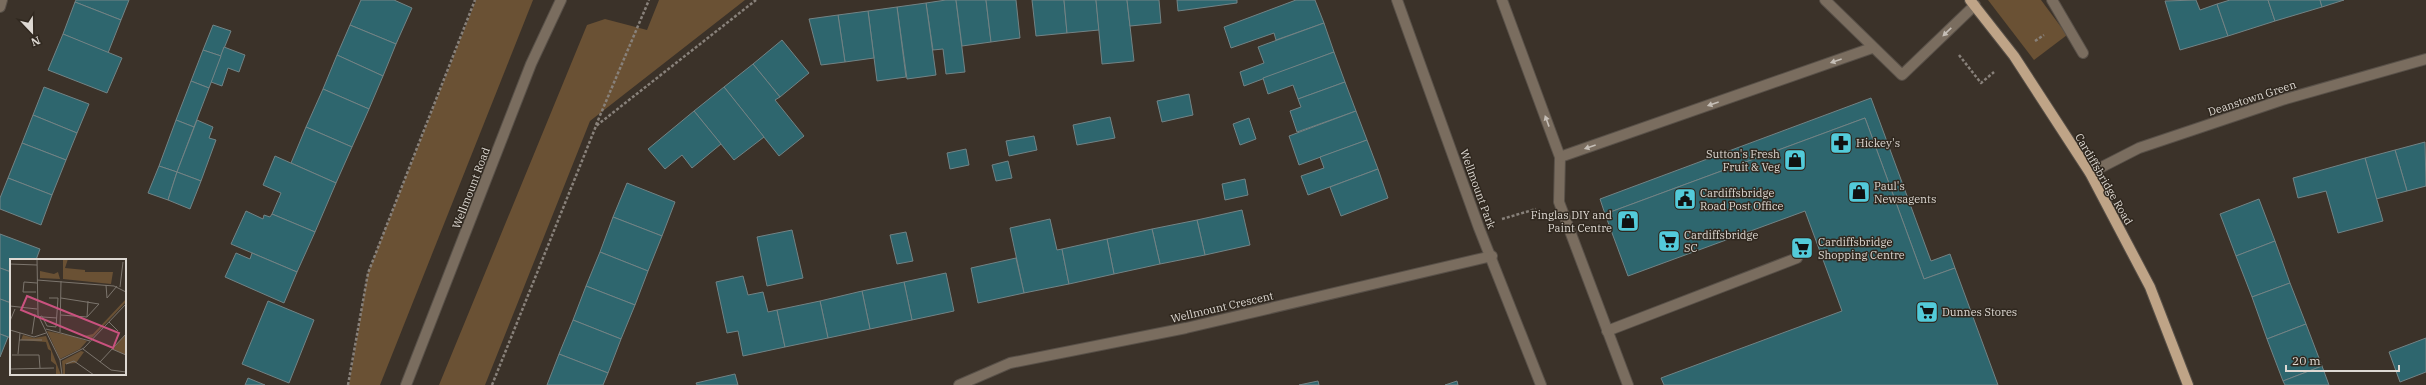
<svg xmlns="http://www.w3.org/2000/svg" width="2426" height="385" font-family="'IBM Plex Serif',serif">
<style>
.green{fill:#6a5134}
.building{fill:#2e666e;stroke:#728385}
.lines{fill:none;stroke-linecap:round;stroke-linejoin:round}
.minor-casing{stroke:#585048;stroke-width:12}
.major-casing{stroke:#585048;stroke-width:12}
.path{stroke:#88817a;stroke-width:2.5;stroke-dasharray:3 2;stroke-linecap:butt}
.minor{stroke:#7a6d5f;stroke-width:10}
.major{stroke:#bfa487;stroke-width:10}
.oneway{fill:#c5beb6}
.labels{text-anchor:middle;dominant-baseline:central;stroke-width:3;stroke-linejoin:round;paint-order:stroke}
.street-label{font-size:11px;fill:#ded9d3;stroke:#30281f}
.poi-label{font-size:11px;fill:#ded9d3;stroke:#30281f;text-anchor:start}
.inset-road{fill:none;stroke:#7c756d;stroke-width:1}
.view{fill:#ca527f;fill-opacity:0.15;stroke:#ca527f;stroke-width:2}
.inset-edge{fill:none;stroke:#ded9d3;stroke-width:2}
</style>
<rect width="100%" height="100%" fill="#3b3229"/>
<g class="green">
<polygon points="476,0 533,0 380,385 349,385 368,273"/>
<polygon points="659,0 745,0 590,121 485,385 439,385 587,25 605,19 647,30"/>
<polygon points="1988,0 2041,0 2067,35 2034,60"/>
</g>
<g class="building">
<polygon points="76,0 129,0 121,20 75,2"/>
<polygon points="361,0 394,0 412,8 396,44 350,25"/>
<polygon points="946,0 956,0 965,72 946,74 943,49 933,50 926,3"/>
<polygon points="956,0 986,0 991,42 962,46"/>
<polygon points="986,0 1016,0 1020,38 991,42"/>
<polygon points="1032,0 1064,0 1067,33 1036,36"/>
<polygon points="1064,0 1096,0 1099,30 1067,33"/>
<polygon points="1096,0 1127,0 1134,61 1102,64"/>
<polygon points="1127,0 1159,0 1161,23 1130,26"/>
<polygon points="1177,0 1237,0 1237,3 1178,11"/>
<polygon points="1296,0 1315,0 1324,23 1276,40 1274,33 1231,48 1224,27"/>
<polygon points="2196,0 2200,10 2217,4 2228,36 2180,50 2165,1"/>
<polygon points="2230,0 2268,0 2275,21 2228,36 2217,4"/>
<polygon points="2268,0 2320,0 2322,7 2275,21"/>
<polygon points="2320,0 2344,0 2322,7"/>
<polygon points="75,2 121,20 108,53 63,34"/>
<polygon points="926,3 936,75 907,79 897,7"/>
<polygon points="897,7 906,77 877,81 868,11"/>
<polygon points="868,11 874,58 845,62 838,15"/>
<polygon points="838,15 845,62 821,65 809,19"/>
<polygon points="1324,23 1334,52 1244,86 1240,72 1264,63 1258,47"/>
<polygon points="213,25 231,31 221,56 203,50"/>
<polygon points="350,25 396,44 383,76 337,55"/>
<polygon points="63,34 122,58 107,93 48,70"/>
<polygon points="782,40 809,73 780,97 753,64"/>
<polygon points="224,47 245,55 239,72 228,68 222,86 211,82"/>
<polygon points="203,50 221,56 209,88 191,81"/>
<polygon points="1334,52 1345,82 1298,99 1293,85 1268,94 1263,78"/>
<polygon points="337,55 383,76 369,109 323,89"/>
<polygon points="753,64 780,97 775,100 804,136 779,156 724,87"/>
<polygon points="191,81 209,88 194,127 176,120"/>
<polygon points="1345,82 1356,111 1297,132 1290,111 1301,107 1298,99"/>
<polygon points="44,87 89,104 77,133 33,115"/>
<polygon points="724,87 764,137 734,160 694,111"/>
<polygon points="323,89 369,109 352,147 306,127"/>
<polygon points="1189,94 1193,115 1162,122 1157,101"/>
<polygon points="1871,98 1931,261 1950,254 1955,268 1924,279 1865,118 1605,214 1600,199"/>
<polygon points="694,111 721,144 692,168 682,155 665,169 648,149"/>
<polygon points="1356,111 1367,140 1299,165 1289,136"/>
<polygon points="33,115 77,133 66,160 22,143"/>
<polygon points="1110,117 1115,138 1077,145 1073,125"/>
<polygon points="1249,118 1256,139 1240,145 1233,124"/>
<polygon points="1865,118 1924,279 1955,268 1998,385 1664,385 1661,378 1842,311 1805,211 1628,276 1605,214"/>
<polygon points="176,120 194,127 177,172 159,166"/>
<polygon points="197,120 213,127 209,138 216,140 201,181 177,172"/>
<polygon points="306,127 352,147 336,183 291,163"/>
<polygon points="1034,136 1037,150 1009,156 1006,141"/>
<polygon points="1367,140 1378,169 1308,195 1301,176 1324,168 1320,157"/>
<polygon points="2425,142 2426,186 2407,191 2395,150"/>
<polygon points="22,143 66,160 52,195 8,178"/>
<polygon points="966,149 969,165 950,169 947,153"/>
<polygon points="2395,150 2407,191 2376,199 2365,158"/>
<polygon points="275,156 336,183 315,232 272,214 281,193 263,185"/>
<polygon points="2365,158 2383,221 2338,233 2326,191 2298,198 2293,178"/>
<polygon points="1008,161 1012,178 996,181 992,165"/>
<polygon points="159,166 177,172 168,200 148,193"/>
<polygon points="1378,169 1388,198 1341,216 1330,187"/>
<polygon points="177,172 201,181 190,209 168,200"/>
<polygon points="8,178 52,195 41,225 0,209 0,198"/>
<polygon points="1245,179 1248,195 1225,200 1222,184"/>
<polygon points="627,183 675,202 662,236 613,217"/>
<polygon points="2259,199 2275,241 2236,256 2220,214"/>
<polygon points="1242,210 1250,245 1205,255 1197,220"/>
<polygon points="246,211 263,219 264,215 270,217 272,214 315,232 297,272 231,244"/>
<polygon points="613,217 662,236 648,271 600,252"/>
<polygon points="1050,219 1057,250 1062,249 1069,284 1024,293 1010,228"/>
<polygon points="1197,220 1205,255 1160,264 1152,229"/>
<polygon points="1152,229 1160,264 1114,274 1107,239"/>
<polygon points="792,230 803,278 767,286 757,237"/>
<polygon points="906,232 913,261 897,264 890,235"/>
<polygon points="0,234 40,249 36,260 11,260 11,272 0,268"/>
<polygon points="1107,239 1114,274 1069,284 1062,249"/>
<polygon points="2275,241 2290,283 2252,297 2236,256"/>
<polygon points="600,252 648,271 635,305 586,286"/>
<polygon points="236,253 250,259 252,253 297,272 284,303 225,277"/>
<polygon points="1016,258 1024,293 978,303 971,268"/>
<polygon points="0,268 11,272 11,303 0,299"/>
<polygon points="946,273 954,311 912,320 904,282"/>
<polygon points="743,276 748,295 763,292 768,312 777,310 785,347 743,356 738,331 727,333 716,282"/>
<polygon points="904,282 912,320 870,329 862,291"/>
<polygon points="2290,283 2306,324 2267,339 2252,297"/>
<polygon points="586,286 635,305 621,339 573,320"/>
<polygon points="862,291 870,329 828,338 820,301"/>
<polygon points="0,299 11,303 11,338 0,334"/>
<polygon points="268,301 314,320 289,383 242,364"/>
<polygon points="820,301 828,338 785,347 777,310"/>
<polygon points="573,320 621,339 608,373 559,354"/>
<polygon points="2306,324 2322,366 2283,381 2267,339"/>
<polygon points="0,334 8,337 0,357"/>
<polygon points="2426,338 2426,372 2400,382 2389,352"/>
<polygon points="559,354 608,373 603,385 547,385"/>
<polygon points="2322,366 2329,385 2285,385 2283,381"/>
<polygon points="735,374 738,385 697,385 696,383"/>
<polygon points="248,378 265,385 245,385"/>
<polygon points="1318,381 1319,385 1299,385"/>
<polygon points="1457,381 1458,385 1445,385"/>
</g>
<g class="lines">
<g class="minor-casing">
<g id="minor">
<polyline points="1397,0 1479,228 1541,385"/>
<polyline points="1502,0 1560,157 1559,202 1628,385"/>
<polyline points="1825,0 1902,75 1975,5"/>
<polyline points="2052,0 2083,53"/>
<polyline points="0,7 2,0"/>
<polyline points="1560,157 1872,48"/>
<polyline points="2090,173 2139,148 2282,100 2426,59"/>
<polyline points="1607,331 1797,258"/>
<polyline points="406,385 531,64 561,0"/>
<polyline points="959,385 1010,363 1186,328 1492,256"/>
</g>
</g>
<g class="major-casing">
<polyline id="major" points="1970,0 2014,56 2090,173 2150,287 2188,385"/>
</g>
<g class="path">
<polyline points="2035,41 2044,35"/>
<polyline points="1959,55 1981,83 1994,72"/>
<polyline points="596,125 649,0"/>
<polyline points="1502,219 1536,209"/>
<polyline points="348,385 368,273 475,0"/>
<polyline points="492,385 596,126 756,0"/>
</g>
<use href="#minor" class="minor"/>
<use href="#major" class="major"/>
</g>
<defs><path id="oneway-solid" d="M-6-.8H1V-3.2L6.5 0L1 3.2V.8H-6Z"/></defs>
<g class="oneway">
<use href="#oneway-solid" transform="translate(1947 32) rotate(136)"/>
<use href="#oneway-solid" transform="translate(1836 61) rotate(161)"/>
<use href="#oneway-solid" transform="translate(1713 104) rotate(161)"/>
<use href="#oneway-solid" transform="translate(1547 121) rotate(-110)"/>
<use href="#oneway-solid" transform="translate(1590 147) rotate(161)"/>
</g>
<defs>
<g id="pharmacy-square" transform="scale(1.15)"><rect x="-9" y="-9" width="18" height="18" rx="4" fill="#53cbda" stroke="#30281f"/><path d="M-2-6h4v4h4v4h-4v4h-4v-4h-4v-4h4Z" fill="#111"/></g>
<g id="shop-square" transform="scale(1.15)"><rect x="-9" y="-9" width="18" height="18" rx="4" fill="#53cbda" stroke="#30281f"/><path d="M-5-2.5h2.3a2.7 3.5 0 0 1 5.4 0H5L5.5 6h-11ZM-1.5-2.5h3a1.5 2.3 0 0 0-3 0Z" fill="#111"/></g>
<g id="civic-square" transform="scale(1.15)"><rect x="-9" y="-9" width="18" height="18" rx="4" fill="#53cbda" stroke="#30281f"/><path d="M-.6-6.5H3V-4.5H.6V-3L4-1V1h2V6H-6V1h2V-1L-.6-3ZM-1.2 2.5V6h2.4V2.5Z" fill="#111"/></g>
<g id="supermarket-square" transform="scale(1.15)"><rect x="-9" y="-9" width="18" height="18" rx="4" fill="#53cbda" stroke="#30281f"/><path d="M-6-5.5h2.5l.6 2H6L4.5 2H-2.5L-4.4-4H-6ZM-1.5 3.2a1.3 1.3 0 1 0 .1 0ZM3 3.2a1.3 1.3 0 1 0 .1 0Z" fill="#111"/></g>
</defs>
<g fill-rule="evenodd">
<use href="#pharmacy-square" x="1841" y="143"/>
<use href="#shop-square" x="1795" y="160"/>
<use href="#shop-square" x="1859" y="192"/>
<use href="#civic-square" x="1685" y="199"/>
<use href="#shop-square" x="1628" y="221"/>
<use href="#supermarket-square" x="1669" y="241"/>
<use href="#supermarket-square" x="1802" y="248"/>
<use href="#supermarket-square" x="1927" y="312"/>
</g>
<g class="labels">
<g class="street-label">
<text transform="translate(2252 98) rotate(-18)">Deanstown Green</text>
<text transform="translate(2104 179) rotate(60)">Cardiffsbridge Road</text>
<text transform="translate(471 188) rotate(-69)">Wellmount Road</text>
<text transform="translate(1478 189) rotate(70)">Wellmount Park</text>
<text transform="translate(1222 307) rotate(-13)">Wellmount Crescent</text>
</g>
<g class="poi-label">
<text x="1856" y="143">Hickey's</text>
<text x="1780" y="154" text-anchor="end">Sutton's Fresh<tspan x="1780" dy="13">Fruit &amp; Veg</tspan></text>
<text x="1874" y="186">Paul's<tspan x="1874" dy="13">Newsagents</tspan></text>
<text x="1700" y="193">Cardiffsbridge<tspan x="1700" dy="13">Road Post Office</tspan></text>
<text x="1612" y="215" text-anchor="end">Finglas DIY and<tspan x="1612" dy="13">Paint Centre</tspan></text>
<text x="1684" y="235">Cardiffsbridge<tspan x="1684" dy="13">SC</tspan></text>
<text x="1818" y="242">Cardiffsbridge<tspan x="1818" dy="13">Shopping Centre</tspan></text>
<text x="1942" y="312">Dunnes Stores</text>
</g>
</g>
<g transform="translate(10 259)">
<rect width="116" height="116" fill="#3b3229"/>
<path d="M53,0H58L55,9L75,11V13H103L101,25L53,20ZM30,12L44,15L48,13L50,20L30,19ZM116,40V43L82,79L74,77L83,75ZM37,72L62,77L77,82L70,90L50,100ZM116,75V96L102,90ZM13,76L24,79L36,77L51,116H46V106L41,102V92L38,90L36,83L11,81ZM71,92L74,93L66,104L55,105V116H53L52,102Z" fill="#6a5134"/>
<path class="inset-road" d="M27,0L28,56L50,101L52,116M0,5L27,6M27,21L104,27L116,33M96,26L97,39L107,27M110,28L113,3M26,33H13L14,23L27,24M0,47L27,50M51,56L77,58L89,45L51,39M29,58L32,57L37,67L46,68L48,39H39M33,58L47,59M77,58L78,42M0,62L5,50M99,63L108,72M36,70L80,82M0,71L24,78L36,74M50,73L51,22M22,75L25,55M9,81H32M73,90L101,111L116,113M102,90L116,96M8,95L10,74M2,96H29L30,109M50,101L74,89L116,45M90,103L116,75M56,105L64,102L84,116M0,110L44,109"/>
<path class="view" d="M17,37L109,74L103,89L11,51Z"/>
<rect width="116" height="116" class="inset-edge"/>
</g>
<g transform="translate(32 32) rotate(158)" stroke="#30281f" stroke-width="3" paint-order="stroke">
<path d="M0-3L7 15L0 10L-7 15Z" fill="#ded9d3"/>
<text y="-6" font-size="11" font-weight="bold" text-anchor="middle" fill="#ded9d3">N</text>
</g>
<path d="M2286 365v6h113v-6" fill="none" stroke="#ded9d3" stroke-width="2"/>
<text x="2292" y="365" font-size="12" fill="#ded9d3" stroke="#30281f" stroke-width="3" paint-order="stroke">20 m</text>
</svg>
